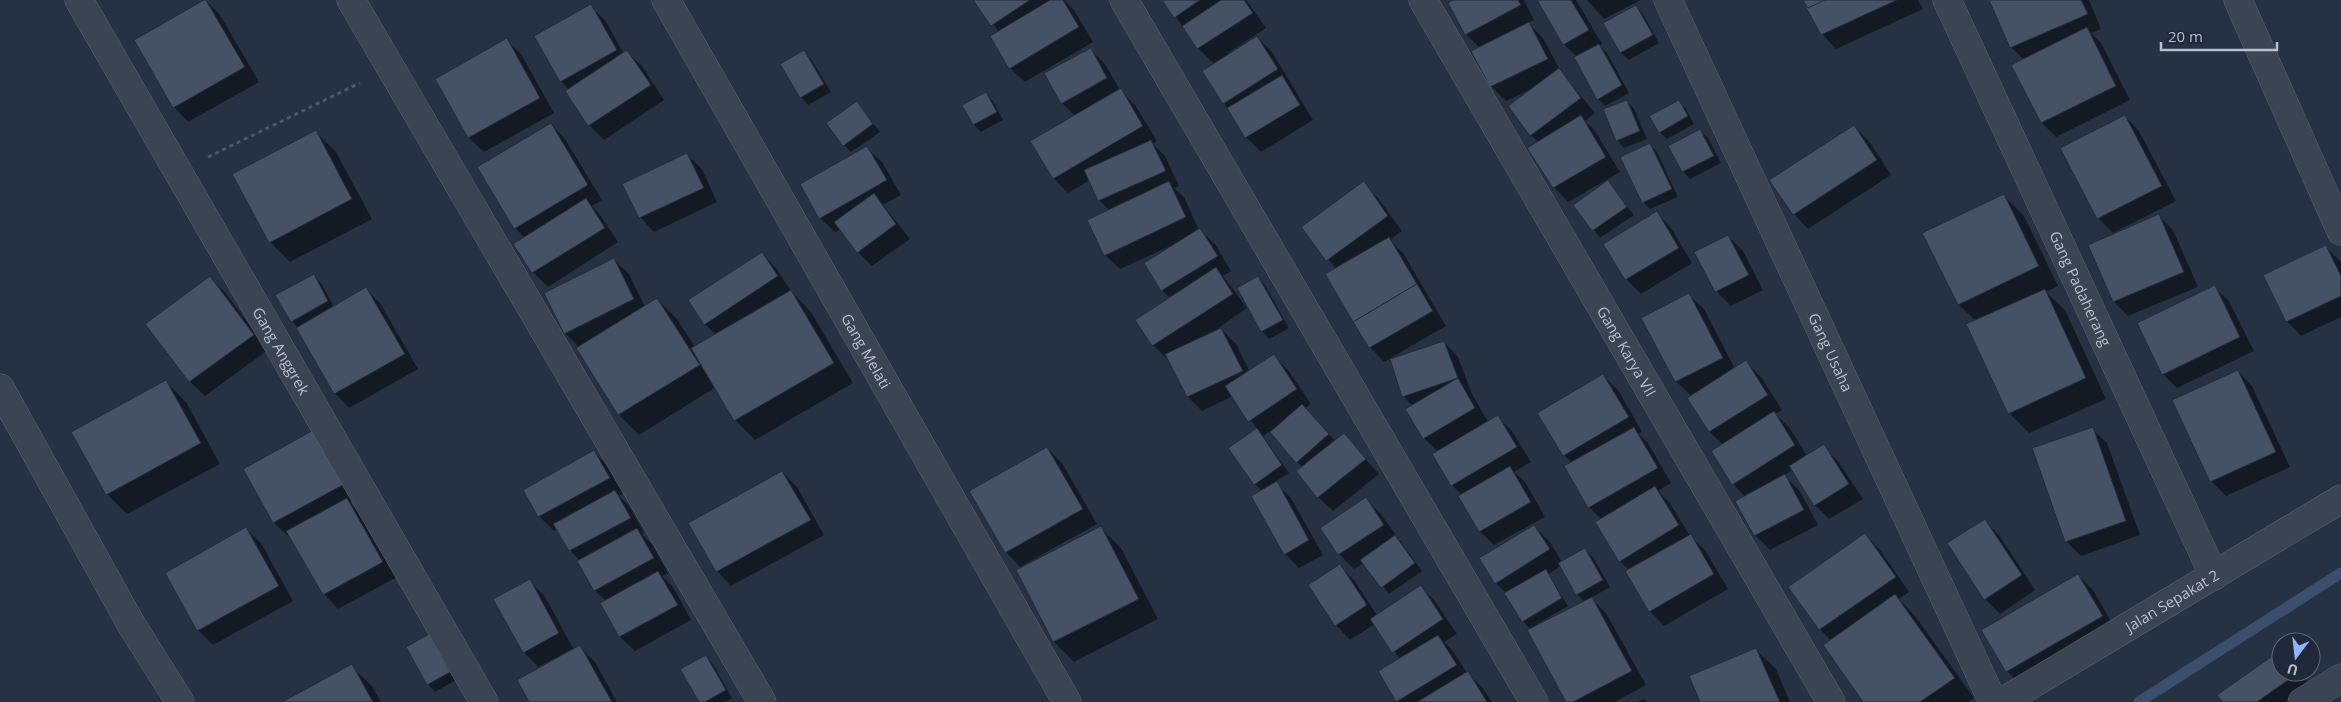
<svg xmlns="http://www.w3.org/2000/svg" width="2341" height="702" font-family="'Open Sans',sans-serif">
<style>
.shadow{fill:#0007;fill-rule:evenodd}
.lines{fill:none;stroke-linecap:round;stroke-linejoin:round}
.stream{stroke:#3b4e6d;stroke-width:11}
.building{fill:#455266;stroke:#212b3b}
.minor-casing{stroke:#596271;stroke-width:29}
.tertiary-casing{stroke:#596271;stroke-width:29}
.path{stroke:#475d61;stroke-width:3;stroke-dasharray:4 4;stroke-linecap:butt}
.minor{stroke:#3b4453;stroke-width:28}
.tertiary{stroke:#3b4453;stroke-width:28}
.labels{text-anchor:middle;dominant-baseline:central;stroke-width:4;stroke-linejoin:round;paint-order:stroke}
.street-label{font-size:15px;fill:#b8bfcd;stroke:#1f2939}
</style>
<rect width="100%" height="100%" fill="#263244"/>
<g class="shadow">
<polygon points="206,0 220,15 259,82 188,122 174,107"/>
<polygon points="974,0 1066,0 1065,1 1074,10 1093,42 1025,82 1010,68 999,32"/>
<polygon points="1164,0 1246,0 1266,28 1228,53 1229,55 1257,37 1272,52 1313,120 1261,152 1246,137 1224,103 1214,64 1198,48"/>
<polygon points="1456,0 1524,0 1534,20 1528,23 1543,38 1561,72 1595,113 1585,121 1595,131 1620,172 1568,202 1554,187 1538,142 1531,135 1532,89 1506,101 1491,86 1480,48 1466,34"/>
<polygon points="1538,0 1576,0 1602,44 1600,46 1607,53 1629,93 1605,106 1598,99 1577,57 1564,44"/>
<polygon points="1587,0 1641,0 1604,19"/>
<polygon points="1804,0 1918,0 1923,9 1836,49 1822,34"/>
<polygon points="1990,0 2089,0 2101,29 2091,33 2101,43 2130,100 2056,137 2042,123 2013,65 2024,60 2011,47"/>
<polygon points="590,6 605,20 624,54 627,52 642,66 664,100 604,140 589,125 569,90 561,81"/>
<polygon points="1636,6 1643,14 1659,43 1629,60 1621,53 1605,23"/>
<polygon points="506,40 521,54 554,113 484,152 469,138 436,79"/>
<polygon points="1090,49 1105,64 1120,90 1135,105 1157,141 1153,144 1165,156 1179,186 1174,188 1184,197 1199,230 1215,244 1231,271 1223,276 1247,308 1210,334 1221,329 1236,344 1250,372 1274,356 1288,370 1311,404 1305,408 1336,442 1344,435 1379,474 1333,511 1318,497 1303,468 1270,431 1263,436 1289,473 1275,482 1291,498 1323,555 1299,568 1285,554 1262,491 1255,484 1258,430 1233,396 1202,411 1188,397 1169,359 1168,360 1153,345 1137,321 1170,298 1162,290 1173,245 1120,269 1105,255 1110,211 1099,200 1090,180 1068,193 1054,179 1075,116 1062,103"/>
<polygon points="804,52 811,59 831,92 808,105 801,97 781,65"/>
<polygon points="985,94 993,101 1003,120 981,132 974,125"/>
<polygon points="1627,101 1634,109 1647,139 1624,148 1617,140"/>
<polygon points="1679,101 1686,109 1694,124 1667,139 1660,132"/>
<polygon points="857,103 880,132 851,152 844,145"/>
<polygon points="2125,116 2139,131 2176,201 2113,233 2098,218"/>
<polygon points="551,124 565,139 602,200 592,206 600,215 618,242 548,287 533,272 515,244 525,238 515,228"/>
<polygon points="1854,127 1869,141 1891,175 1808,229 1794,214"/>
<polygon points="1700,131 1708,138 1721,163 1690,179 1683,171"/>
<polygon points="316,132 336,152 372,219 290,262 270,242"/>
<polygon points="1650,145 1657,152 1678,197 1650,209 1643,202"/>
<polygon points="867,148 882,162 901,195 883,205 910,239 872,266 858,252 841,229 835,232 820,218"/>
<polygon points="687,155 702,169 717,202 654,232 640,217"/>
<polygon points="1608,182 1634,215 1600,238 1575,205"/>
<polygon points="1363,183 1378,198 1402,231 1390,240 1403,253 1446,326 1384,362 1370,347 1336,269 1303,227"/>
<polygon points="2004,196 2024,216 2058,286 2046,292 2065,310 2106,399 2029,433 2009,413 1976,321 1959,305 1924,234"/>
<polygon points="1657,213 1671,228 1692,263 1641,294 1626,279 1605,244"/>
<polygon points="2159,216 2173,230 2198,287 2128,316 2114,302"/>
<polygon points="1728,236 1743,251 1763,290 1731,306 1716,291"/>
<polygon points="2326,247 2341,262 2341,317 2301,336 2287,321"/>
<polygon points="761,253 776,268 791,291 811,312 853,383 755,440 735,420 716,387 639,435 619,415 577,349 579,347 565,333 614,260 629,274 645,307 657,299 677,319 695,347 716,335 705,324"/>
<polygon points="313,275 321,283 334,307 366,289 380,303 418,369 349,408 335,393 298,328 292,321"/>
<polygon points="210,278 225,292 268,350 205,396 190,382 147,324"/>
<polygon points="1258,278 1265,285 1289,328 1269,339 1262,331"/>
<polygon points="2214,287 2229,301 2254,351 2177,388 2163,374"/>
<polygon points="1689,295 1704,309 1735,369 1746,362 1761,377 1782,410 1775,414 1789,427 1807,456 1823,446 1838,461 1863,499 1829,519 1815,505 1793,470 1784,475 1799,490 1818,525 1770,550 1755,535 1736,502 1745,497 1733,484 1723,445 1710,432 1688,398 1691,396 1676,381"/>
<polygon points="1444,342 1458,357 1472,394 1488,422 1498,417 1512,431 1531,462 1514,472 1525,482 1545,517 1494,545 1480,531 1462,495 1452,485 1438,452 1424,438 1413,406 1403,396"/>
<polygon points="2238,371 2252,386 2290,467 2226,496 2211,481"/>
<polygon points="1603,376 1618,390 1642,432 1639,434 1648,443 1671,483 1658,491 1669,502 1690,536 1705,550 1728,589 1664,626 1650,611 1629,570 1620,561 1602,520 1589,507 1572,463 1564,455"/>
<polygon points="166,382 186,402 220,464 127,514 107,494 73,432"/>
<polygon points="319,428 363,496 350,503 361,514 397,577 338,609 324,594 291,536 289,537 274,523 245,469"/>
<polygon points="2092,429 2107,443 2140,535 2081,556 2066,541"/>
<polygon points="1047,448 1062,463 1097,524 1020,567 1006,552"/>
<polygon points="594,452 608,466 623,493 619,496 629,506 644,533 642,534 652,544 668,573 662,576 673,587 691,620 635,651 620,637 602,603 606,601 595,591 580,561 570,550 558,529 554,531 539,516 525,490"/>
<polygon points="782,472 797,487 824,535 731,586 717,571"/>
<polygon points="1365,498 1380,513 1422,571 1389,594 1364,563 1354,569 1339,554 1322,528"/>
<polygon points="1985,521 1999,535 2035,590 2000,614 1985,599"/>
<path d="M1534,526L1549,541L1562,562L1585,550L1593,557L1610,587L1591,598L1606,613L1646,685L1615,702H1567L1531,630L1523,621L1506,593L1496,583ZM1561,566L1577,594L1584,602L1538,626L1537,624L1568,606L1548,574Z"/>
<polygon points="1101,528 1121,548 1158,619 1074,662 1054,642 1017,571"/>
<polygon points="246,529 261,543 293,601 213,645 198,630 166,573"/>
<polygon points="1865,535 1880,550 1909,592 1899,599 1915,616 1974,698 1968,702 1865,702 1831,641 1820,629"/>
<polygon points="1340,566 1354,580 1377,615 1421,587 1435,601 1457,634 1444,642 1453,651 1467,673 1482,687 1492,702 1398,702 1400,659 1375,624 1350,640 1336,625"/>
<polygon points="2078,575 2093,590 2116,630 2021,686 2007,671"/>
<polygon points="529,581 544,595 574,650 580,647 595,662 617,702 530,702 556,660 555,658 538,667 524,652"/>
<polygon points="428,636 436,643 456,680 435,692 428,684"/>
<polygon points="1755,649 1776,669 1790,702 1702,702"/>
<polygon points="2281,652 2281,672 2300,672 2312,688 2292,702 2224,702"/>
<polygon points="706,657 713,664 732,698 725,702 701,702"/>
<polygon points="351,666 372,686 381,702 285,702"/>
<polygon points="1644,699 1647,702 1637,702"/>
</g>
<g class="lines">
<polyline class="stream" points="2139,702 2341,573"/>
</g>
<g class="building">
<polygon points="204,0 206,0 245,67 173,108 134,40"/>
<polygon points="973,0 1030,0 991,26"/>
<polygon points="1050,0 1063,0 1079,27 1009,69 990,36"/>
<polygon points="1162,0 1200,0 1174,18"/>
<polygon points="1221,0 1244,0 1253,13 1197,49 1182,26"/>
<polygon points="1453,0 1518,0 1521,5 1465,35 1448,3"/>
<polygon points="1537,0 1571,0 1589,30 1563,45"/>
<polygon points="1802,0 1897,0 1821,35"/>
<polygon points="1803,0 1825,0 1808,8"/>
<polygon points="1989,0 2081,0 2088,14 2010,48"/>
<polygon points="591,4 617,50 560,82 534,36"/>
<polygon points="1636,5 1653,35 1620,53 1603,23"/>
<polygon points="1529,22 1548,59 1490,87 1471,51"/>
<polygon points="2087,27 2116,86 2041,123 2011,65"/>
<polygon points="1257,36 1278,69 1223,104 1202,71"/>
<polygon points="507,38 540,98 468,138 435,79"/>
<polygon points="1599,44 1622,85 1597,100 1574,57"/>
<polygon points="1091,48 1107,78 1061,104 1044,73"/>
<polygon points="627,50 651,85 588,126 565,91"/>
<polygon points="804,50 824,84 800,98 780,64"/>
<polygon points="1559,68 1581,98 1530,136 1508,106"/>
<polygon points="1282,75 1300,105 1245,138 1227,108"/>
<polygon points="1121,88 1143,126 1053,179 1030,141"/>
<polygon points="986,92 997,112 973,125 962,105"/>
<polygon points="1627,100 1640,131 1616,141 1603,109"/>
<polygon points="1679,100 1688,116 1659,133 1649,116"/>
<polygon points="857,101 873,124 843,146 826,123"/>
<polygon points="1581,115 1606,157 1553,188 1527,148"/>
<polygon points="2125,115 2162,186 2097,219 2060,148"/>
<polygon points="551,123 588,185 514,229 477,167"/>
<polygon points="1854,125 1877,160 1793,215 1769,180"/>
<polygon points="1700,129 1714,156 1682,172 1668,146"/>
<polygon points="316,130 352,199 269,243 232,174"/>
<polygon points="1151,140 1166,171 1098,201 1084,170"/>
<polygon points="1650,143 1672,189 1642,203 1620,157"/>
<polygon points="867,146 887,180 819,219 800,184"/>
<polygon points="687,153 704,188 639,218 622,184"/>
<polygon points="1608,180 1627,207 1592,231 1573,205"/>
<polygon points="1169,181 1186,217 1104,256 1087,220"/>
<polygon points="1364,181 1388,216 1326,261 1301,227"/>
<polygon points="874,193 896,224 857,253 834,222"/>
<polygon points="2004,194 2039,266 1958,305 1922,233"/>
<polygon points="586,198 605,228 532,273 513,244"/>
<polygon points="1657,211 1679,248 1625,280 1603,244"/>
<polygon points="2159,214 2184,272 2113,302 2088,245"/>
<polygon points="1200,228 1218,256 1161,291 1144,263"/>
<polygon points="1728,235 1749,275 1715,292 1694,252"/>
<polygon points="1389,237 1417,284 1353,322 1325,274"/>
<polygon points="2326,245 2341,276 2341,296 2286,322 2263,275"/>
<polygon points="762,252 778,276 704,325 688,300"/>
<polygon points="614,258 634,299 564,334 544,293"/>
<polygon points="1216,267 1233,294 1152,346 1135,320"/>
<polygon points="314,274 328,301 291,322 275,295"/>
<polygon points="210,276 254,335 189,382 145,324"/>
<polygon points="1258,276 1283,320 1261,332 1237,288"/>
<polygon points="1417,284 1433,311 1369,348 1353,322"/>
<polygon points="2215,285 2240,337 2162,375 2137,323"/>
<polygon points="366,287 405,354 334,394 296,328"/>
<polygon points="2045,289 2086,378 2008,414 1966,324"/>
<polygon points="791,290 834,363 734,421 691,348"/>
<polygon points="1689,293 1723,358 1675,382 1641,318"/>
<polygon points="657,298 700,365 618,415 576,348"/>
<polygon points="1221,328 1243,371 1187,397 1165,354"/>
<polygon points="1444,341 1458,378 1402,397 1390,359"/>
<polygon points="1274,354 1297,389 1248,422 1225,386"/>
<polygon points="1746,360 1768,395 1709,432 1687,398"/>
<polygon points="2238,370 2276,452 2210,482 2172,400"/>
<polygon points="1603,374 1629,417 1563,456 1537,413"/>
<polygon points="1458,378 1475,408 1423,439 1405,409"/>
<polygon points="166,380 201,443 106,495 71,432"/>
<polygon points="1302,404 1329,434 1296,463 1270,432"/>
<polygon points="1774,411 1795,445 1732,485 1711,451"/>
<polygon points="1498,415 1517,447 1451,486 1432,454"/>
<polygon points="319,427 350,481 273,523 243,469"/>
<polygon points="1634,427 1658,468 1588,508 1564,466"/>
<polygon points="2093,427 2126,521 2065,542 2032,448"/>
<polygon points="1257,428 1282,465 1254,485 1228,448"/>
<polygon points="1344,433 1366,459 1317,498 1296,471"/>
<polygon points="1824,444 1849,484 1814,506 1789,466"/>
<polygon points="1047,447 1083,509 1005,553 969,491"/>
<polygon points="594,450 610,478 538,517 523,490"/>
<polygon points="1510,466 1531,502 1479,532 1458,496"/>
<polygon points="782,471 811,520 716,572 688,523"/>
<polygon points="1785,474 1804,510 1754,536 1735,501"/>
<polygon points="1277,481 1309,540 1284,555 1251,496"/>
<polygon points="1655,486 1679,525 1619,562 1595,522"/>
<polygon points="615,490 631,518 569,551 553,524"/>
<polygon points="1366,497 1384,525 1338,555 1320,528"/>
<polygon points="347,498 383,562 323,595 286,531"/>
<polygon points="1985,519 2022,575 1984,600 1947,543"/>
<polygon points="1534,525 1550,549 1495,584 1479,558"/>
<polygon points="1101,526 1139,599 1053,642 1016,570"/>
<polygon points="246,527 279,586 197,631 165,573"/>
<polygon points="637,528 654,558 594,591 577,561"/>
<polygon points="1865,533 1896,577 1819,630 1788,587"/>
<polygon points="1691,534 1714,574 1649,612 1625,571"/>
<polygon points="1395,535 1415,563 1381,588 1360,560"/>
<polygon points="1585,548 1603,580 1576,595 1558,563"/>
<polygon points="1340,564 1367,605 1335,626 1308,585"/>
<polygon points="1546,569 1562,598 1522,622 1504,593"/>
<polygon points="658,571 678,605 619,637 600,603"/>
<polygon points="2078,574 2103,616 2006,672 1981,630"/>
<polygon points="530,579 559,633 523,653 493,599"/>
<polygon points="1421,585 1443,619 1392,653 1370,619"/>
<polygon points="1895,594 1955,678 1920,702 1863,702 1823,645"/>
<polygon points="1592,597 1632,671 1573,702 1566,702 1527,630"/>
<polygon points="429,634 450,672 427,685 406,647"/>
<polygon points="1438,635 1457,665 1396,702 1378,671"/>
<polygon points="580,645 612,702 529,702 517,680"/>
<polygon points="1756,648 1780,702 1700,702 1689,676"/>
<polygon points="2281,650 2281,672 2298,673 2257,702 2222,702 2217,695"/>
<polygon points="706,655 726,690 705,702 699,702 680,669"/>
<polygon points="352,664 373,702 282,702"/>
<polygon points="1468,671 1487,702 1417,702"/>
</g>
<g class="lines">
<g class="minor-casing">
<g id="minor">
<path id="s1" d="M79,0L484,702"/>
<polyline points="351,0 762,702"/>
<path id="s2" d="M666,0L1067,702"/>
<polyline points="1124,0 1534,702"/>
<path id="s3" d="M1423,0L1831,702"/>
<path id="s4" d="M1668,0L1993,702"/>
<path id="s5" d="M1947,0L2214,576"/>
<polyline points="2238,0 2341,231"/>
<polyline points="0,388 131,624 180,702"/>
<polyline points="2302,702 2341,678"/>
</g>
</g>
<g class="tertiary-casing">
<g id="tertiary">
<path id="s6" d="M2002,702L2341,499"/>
</g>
</g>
<polyline class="path" points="208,157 360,83"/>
<use href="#minor" class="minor"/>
<use href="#tertiary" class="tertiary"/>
</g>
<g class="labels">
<g class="street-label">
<text stroke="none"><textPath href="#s5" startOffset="318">Gang Padaherang</textPath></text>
<text stroke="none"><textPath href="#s1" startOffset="405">Gang Anggrek</textPath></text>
<text stroke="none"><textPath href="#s2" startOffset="404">Gang Melati</textPath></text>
<text stroke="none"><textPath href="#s3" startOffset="406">Gang Karya VII</textPath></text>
<text stroke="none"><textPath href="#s4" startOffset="388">Gang Usaha</textPath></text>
<text stroke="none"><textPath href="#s6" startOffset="198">Jalan Sepakat 2</textPath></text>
</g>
</g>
<g transform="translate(2296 657) rotate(195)"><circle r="24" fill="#1f2939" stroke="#5c6574"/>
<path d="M0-4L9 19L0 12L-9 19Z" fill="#8eb5fc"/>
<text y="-8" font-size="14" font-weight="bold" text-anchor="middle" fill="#b8bfcd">U</text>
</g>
<path d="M2161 42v8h116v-8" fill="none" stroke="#b8bfcd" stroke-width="2.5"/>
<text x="2168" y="42" font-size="15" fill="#b8bfcd" stroke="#1f2939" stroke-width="4" paint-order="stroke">20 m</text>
</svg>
